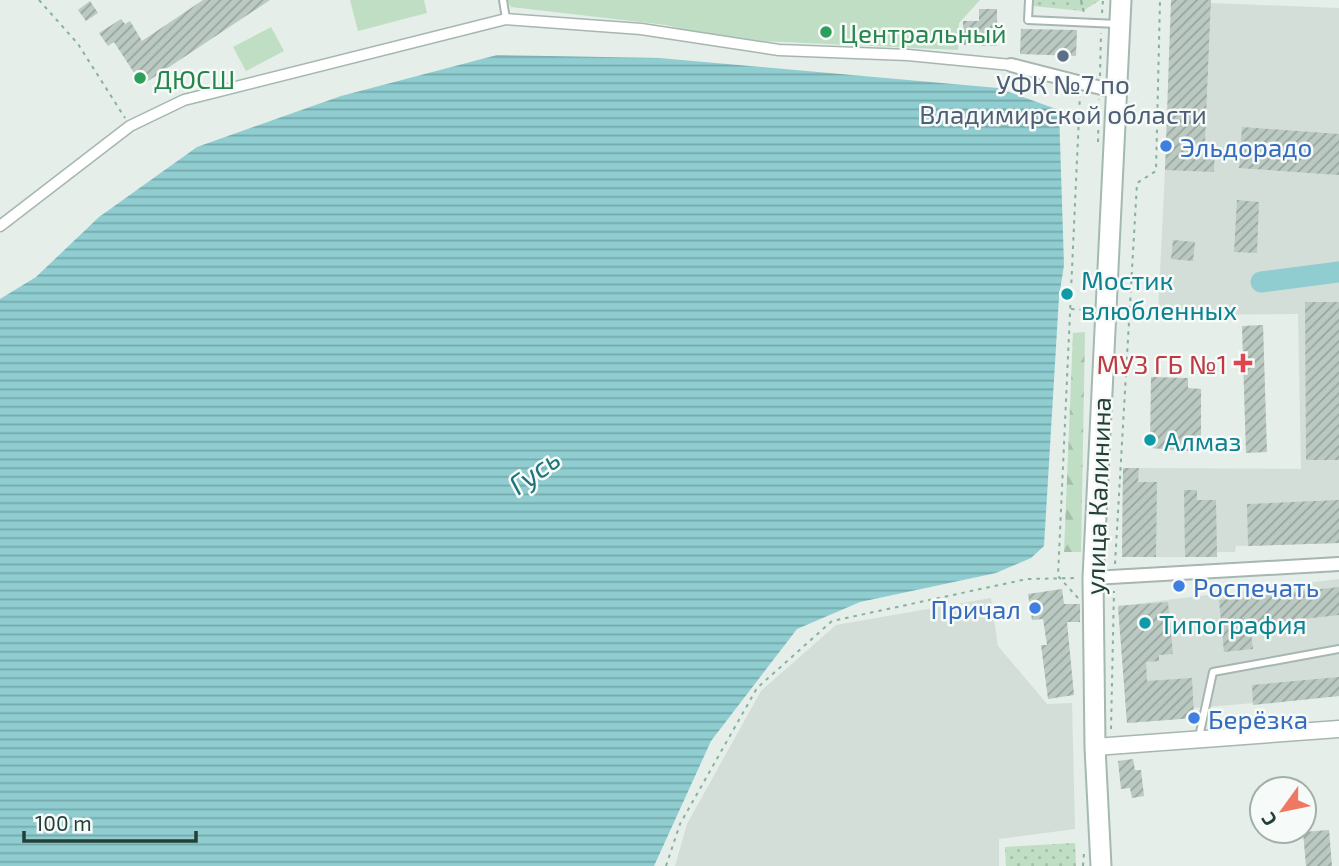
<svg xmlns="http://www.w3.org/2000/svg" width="1339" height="866" font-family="'Exo 2',sans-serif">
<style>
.built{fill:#d3ded8}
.green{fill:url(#green-dots)}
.forest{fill:url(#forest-firs)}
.pitch{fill:#bfdec4}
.water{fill:url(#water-rules)}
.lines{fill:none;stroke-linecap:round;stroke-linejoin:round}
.river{stroke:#8fcdd1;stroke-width:21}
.building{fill:url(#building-hatch)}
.service-casing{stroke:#a7b6b0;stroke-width:10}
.pedestrian-casing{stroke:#a7b6b0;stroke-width:13}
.minor-casing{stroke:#a7b6b0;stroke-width:16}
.tertiary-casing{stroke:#a7b6b0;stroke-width:19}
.secondary-casing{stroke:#a4b9b0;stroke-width:23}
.path{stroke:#86b1a0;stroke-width:2;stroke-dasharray:3.5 5;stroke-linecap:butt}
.service{stroke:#fff;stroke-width:6}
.pedestrian{stroke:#fff;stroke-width:10}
.minor{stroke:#fff;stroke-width:12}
.tertiary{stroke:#fff;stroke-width:16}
.secondary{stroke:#fff;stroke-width:19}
.leisure-dot{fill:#2e9e5b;stroke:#f6faf8;stroke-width:2.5}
.service-dot{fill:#5c6f8a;stroke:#f6faf8;stroke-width:2.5}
.shop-dot{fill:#3f7fe0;stroke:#f6faf8;stroke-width:2.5}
.culture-dot{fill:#0f9aa8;stroke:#f6faf8;stroke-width:2.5}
.health-dot{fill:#e0444e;stroke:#f6faf8;stroke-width:2.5}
.labels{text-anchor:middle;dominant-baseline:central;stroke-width:5;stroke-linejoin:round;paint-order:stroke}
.leisure-label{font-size:26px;fill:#27864d;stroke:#f6faf8;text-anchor:start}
.service-label{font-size:26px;fill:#4e5e75;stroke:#f6faf8}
.shop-label{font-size:26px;fill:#366cbe;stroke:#f6faf8;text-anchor:start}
.culture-label{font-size:26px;fill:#0d838f;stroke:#f6faf8;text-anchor:start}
.health-label{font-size:26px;fill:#be3a42;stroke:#f6faf8;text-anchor:end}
.street-label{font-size:26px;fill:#244036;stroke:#f6faf8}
.water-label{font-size:28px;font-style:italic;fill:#1f747b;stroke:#f6faf8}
</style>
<defs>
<pattern id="green-dots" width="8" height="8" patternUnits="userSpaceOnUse" patternTransform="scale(1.75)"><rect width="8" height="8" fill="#bfdec4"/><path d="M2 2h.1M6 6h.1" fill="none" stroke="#a4c0a9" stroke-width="1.8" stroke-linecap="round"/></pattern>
<pattern id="forest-firs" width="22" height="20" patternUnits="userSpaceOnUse" patternTransform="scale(1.75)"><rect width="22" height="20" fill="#bfdec4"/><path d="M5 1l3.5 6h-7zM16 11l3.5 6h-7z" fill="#a4c0a9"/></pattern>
<pattern id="water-rules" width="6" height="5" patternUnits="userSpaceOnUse" patternTransform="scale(1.75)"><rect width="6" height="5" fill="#8fcdd1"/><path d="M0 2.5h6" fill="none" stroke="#75a8aa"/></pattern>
<pattern id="building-hatch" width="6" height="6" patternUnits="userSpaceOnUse" patternTransform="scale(1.75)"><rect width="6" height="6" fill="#bac9c2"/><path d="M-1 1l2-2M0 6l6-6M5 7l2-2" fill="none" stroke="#97a59e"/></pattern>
</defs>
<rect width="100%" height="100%" fill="#e5eee9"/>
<g class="built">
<polygon points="1211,3 1339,8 1339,543 1236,546 1235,552 1217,552 1217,557 1122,557 1123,468 1301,469 1298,314 1158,315 1165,170 1214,143 1205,143"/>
<polygon points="1339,579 1339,696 1194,708 1194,718 1127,723 1118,606"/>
<polygon points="991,598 998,646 1047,704 1072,703 1075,829 999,839 999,866 675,866 687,824 761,691 836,625"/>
</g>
<g class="green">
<polygon points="1032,0 1100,0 1083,11 1032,6"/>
<polygon points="1075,843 1076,866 1006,866 1005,847"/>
</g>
<polygon class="forest" points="1085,332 1081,552 1064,552 1073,333"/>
<g class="pitch">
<polygon points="350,0 424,0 427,13 358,31"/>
<polygon points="507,0 980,0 959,23 958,50 719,39 666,25 511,7"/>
<polygon points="271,27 284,51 246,71 233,47"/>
</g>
<polygon class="water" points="497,55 659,58 998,88 1059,110 1064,265 1059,297 1044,546 1031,558 996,573 860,602 797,629 711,741 654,866 0,866 0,299 36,277 99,217 197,147 341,96"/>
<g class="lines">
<polyline class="river" points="1261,282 1339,272"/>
</g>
<g class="building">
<polygon points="203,0 270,0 142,85 114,42 108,46 99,33 121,19 125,24 130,21 142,41"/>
<polygon points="1171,0 1211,0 1205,143 1215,143 1214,172 1165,170"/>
<polygon points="90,1 98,13 86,21 78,10"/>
<polygon points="979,9 997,9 997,46 963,45 963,21 979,21"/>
<polygon points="1021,29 1077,30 1076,56 1020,54"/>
<polygon points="1242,127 1339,134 1339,175 1239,168"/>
<polygon points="1237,200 1259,202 1257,253 1234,252"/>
<polygon points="1173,240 1195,242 1193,261 1171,259"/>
<polygon points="1305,302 1339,302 1339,460 1306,460"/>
<polygon points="1263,325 1267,452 1246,453 1242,326"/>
<polygon points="1151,377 1188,378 1188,388 1201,389 1201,452 1150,448"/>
<polygon points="1123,468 1139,468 1138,482 1157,482 1156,557 1122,557"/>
<polygon points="1184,490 1197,490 1197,500 1216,500 1217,557 1185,557"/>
<polygon points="1339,500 1339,543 1248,546 1247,504"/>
<polygon points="1339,587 1339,615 1250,625 1253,649 1224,652 1219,600"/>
<polygon points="1062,589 1064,604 1080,604 1080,622 1067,622 1074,695 1048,699 1041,645 1047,645 1043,619 1032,620 1028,594"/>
<polygon points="1168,602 1173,654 1159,655 1159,661 1146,662 1147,681 1192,678 1194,718 1127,723 1118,606"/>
<polygon points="1339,677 1339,696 1253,705 1252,685"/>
<polygon points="1133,759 1135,770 1141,770 1144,796 1132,798 1130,788 1121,789 1118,761"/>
<polygon points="1329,830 1332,866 1306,866 1303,832"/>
</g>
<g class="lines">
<g class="service-casing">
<g id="service">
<polyline points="503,0 506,19"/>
<polyline points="1029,0 1028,20 1118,24"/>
<polyline points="1199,737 1213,672 1339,649"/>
</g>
</g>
<g class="pedestrian-casing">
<polyline id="pedestrian" points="0,226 130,126 184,100 506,19 641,29 779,50 908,55 1011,65"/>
</g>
<g class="minor-casing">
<g id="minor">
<polyline points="1011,65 1117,92"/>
<polyline points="1093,578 1339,564"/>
</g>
</g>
<g class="tertiary-casing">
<polyline id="tertiary" points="1095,747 1339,729"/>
</g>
<g class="secondary-casing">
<polyline id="secondary" points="1101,866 1095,747 1093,578 1121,0"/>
</g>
<g class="path">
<polyline points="39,0 78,44 125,118"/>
<polyline points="1081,0 1084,13"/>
<polyline points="1102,13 1103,0"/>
<polyline points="1100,76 1101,33"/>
<polyline points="1098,142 1099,99"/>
<polyline points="1071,309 1089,310"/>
<polyline points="1115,564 1137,183 1156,171 1160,0"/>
<polyline points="1078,598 1058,576 1080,94"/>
<polyline points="1111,729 1114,591"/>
<polyline points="666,866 680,824 757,688 832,621 1027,579 1078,578"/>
<polyline points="1083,866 1084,853"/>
</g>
<use href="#service" class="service"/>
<use href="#pedestrian" class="pedestrian"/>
<use href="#minor" class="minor"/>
<use href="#tertiary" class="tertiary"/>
<use href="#secondary" class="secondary"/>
</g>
<g class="leisure-dot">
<circle cx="826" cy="32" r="7"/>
<circle cx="140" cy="78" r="7"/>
</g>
<circle class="service-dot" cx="1063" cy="56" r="7"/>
<g class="shop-dot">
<circle cx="1166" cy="146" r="7"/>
<circle cx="1179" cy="586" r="7"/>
<circle cx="1035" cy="608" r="7"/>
<circle cx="1194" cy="718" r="7"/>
</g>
<g class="culture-dot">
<circle cx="1067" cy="294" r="7"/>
<circle cx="1150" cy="440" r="7"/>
<circle cx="1145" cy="623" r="7"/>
</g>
<path class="health-dot" d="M1239.5 352.5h7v7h7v7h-7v7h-7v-7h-7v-7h7z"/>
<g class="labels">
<g class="leisure-label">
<text x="840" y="32">Центральный</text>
<text x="154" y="78">ДЮСШ</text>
</g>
<g class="service-label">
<text x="1063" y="83">УФК №7 по<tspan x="1063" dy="30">Владимирской области</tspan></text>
</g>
<g class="shop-label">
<text x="1180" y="146">Эльдорадо</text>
<text x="1193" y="586">Роспечать</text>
<text x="1021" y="608" text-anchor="end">Причал</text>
<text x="1208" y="718">Берёзка</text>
</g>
<g class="culture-label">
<text x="1081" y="279">Мостик<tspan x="1081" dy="30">влюбленных</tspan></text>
<text x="1164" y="440">Алмаз</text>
<text x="1159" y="623">Типография</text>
</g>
<g class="health-label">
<text x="1227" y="363">МУЗ ГБ №1</text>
</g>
<g class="street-label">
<text transform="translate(1097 496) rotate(-88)">улица Калинина</text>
</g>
<g class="water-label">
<text transform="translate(534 471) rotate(-36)">Гусь</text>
</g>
</g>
<g transform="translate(1283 810) rotate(237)"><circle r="33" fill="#f6faf8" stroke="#a2b0aa" stroke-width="2"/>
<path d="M0-5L12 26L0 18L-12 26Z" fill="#ef7862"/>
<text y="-10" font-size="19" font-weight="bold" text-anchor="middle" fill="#244036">С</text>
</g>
<path d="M24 831v10h172v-10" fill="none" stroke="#244036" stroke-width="3.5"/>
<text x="35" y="831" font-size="21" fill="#244036" stroke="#f6faf8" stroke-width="5" paint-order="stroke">100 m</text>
</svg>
